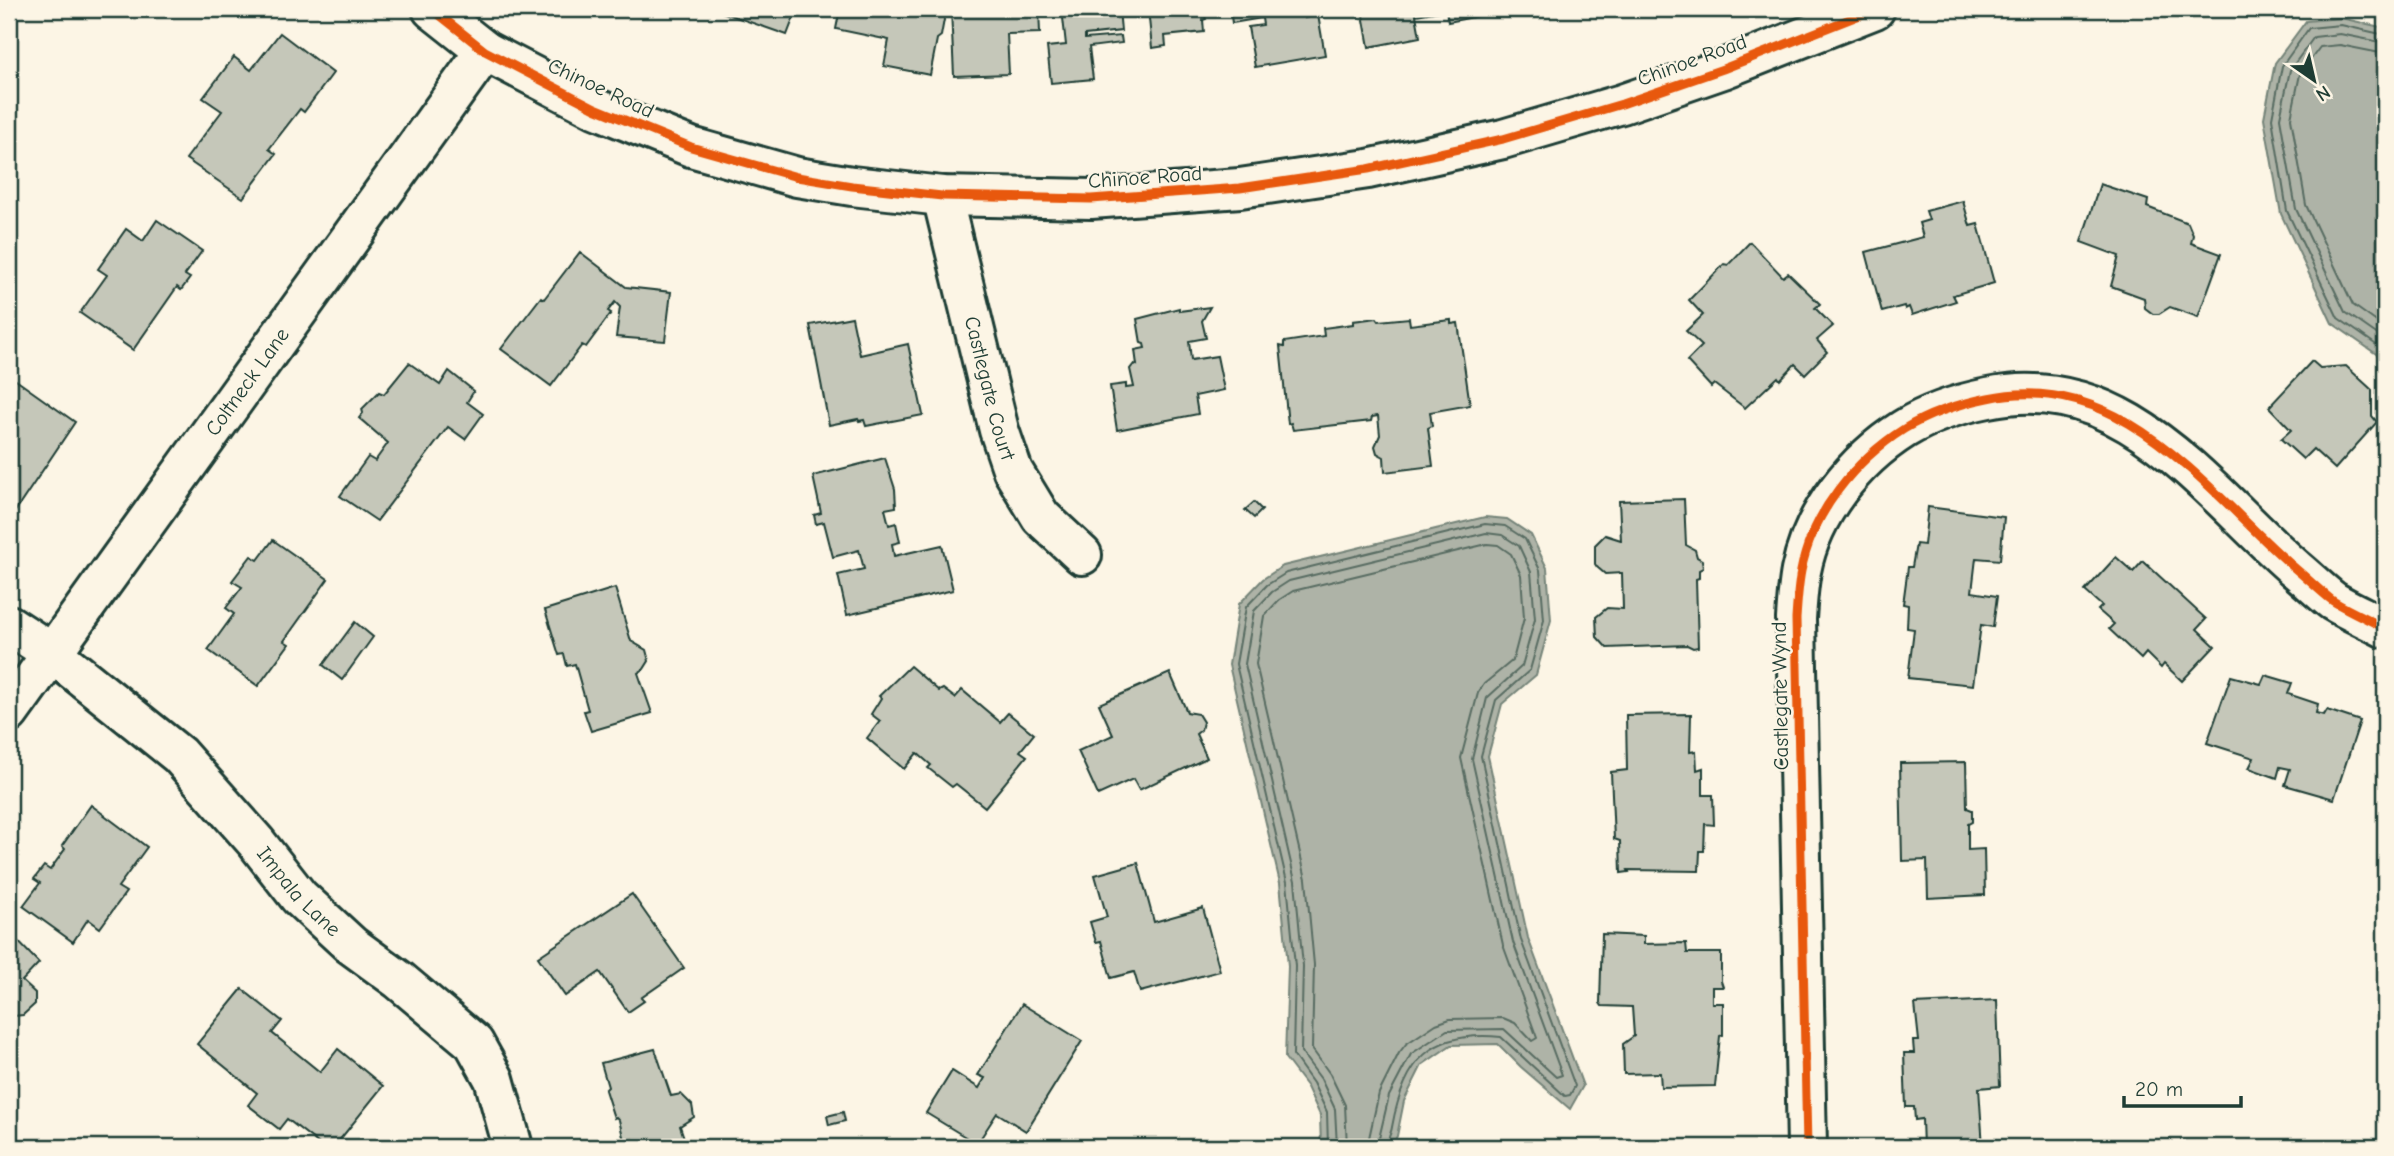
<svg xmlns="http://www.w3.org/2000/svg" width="2394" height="1156" font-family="'Comic Neue',sans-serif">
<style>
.water{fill:#aeb3a7;stroke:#758479;stroke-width:2}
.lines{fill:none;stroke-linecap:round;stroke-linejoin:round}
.shore{stroke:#586c62;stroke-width:2}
.building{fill:#c5c7b9;stroke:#1f3d34;stroke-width:2}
.minor-casing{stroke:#1f3d34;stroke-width:44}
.minor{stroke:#fcf5e5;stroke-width:38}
.cycleway-casing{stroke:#fcf5e5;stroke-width:13}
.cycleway{stroke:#e8590c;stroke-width:9}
.labels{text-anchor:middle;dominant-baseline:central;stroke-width:5;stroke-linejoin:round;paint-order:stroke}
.street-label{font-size:21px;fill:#1f3d34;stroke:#fcf5e5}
</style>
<rect width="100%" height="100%" fill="#fcf5e5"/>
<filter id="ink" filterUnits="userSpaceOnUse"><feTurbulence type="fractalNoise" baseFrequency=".0143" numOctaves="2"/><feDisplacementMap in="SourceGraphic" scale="14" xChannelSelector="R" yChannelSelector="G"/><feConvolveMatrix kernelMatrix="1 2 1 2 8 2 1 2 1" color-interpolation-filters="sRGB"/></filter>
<g filter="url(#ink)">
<g class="water">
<polygon points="2341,18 2385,28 2385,360 2332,323 2281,214 2264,118 2275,63 2306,21"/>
<polygon points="1485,517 1507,519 1531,535 1547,568 1551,620 1536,675 1502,704 1488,756 1528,938 1583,1086 1570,1109 1521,1067 1498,1044 1451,1045 1422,1065 1404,1101 1397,1136 1392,1147 1321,1147 1320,1115 1307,1087 1285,1058 1288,966 1280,883 1229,665 1239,604 1263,579 1283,566"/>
</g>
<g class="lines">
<g class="shore">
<polyline points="2385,35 2341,25 2309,28 2282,66 2272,118 2287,211 2338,318 2385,351"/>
<polyline points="2385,43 2340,34 2314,37 2290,70 2280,118 2296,209 2345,312 2385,340"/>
<polyline points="2385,54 2340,45 2320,47 2300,74 2291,118 2306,205 2353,305 2385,328"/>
<path d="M1328,1147L1327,1112L1313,1083L1293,1055L1295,966L1287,882L1236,664L1246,607L1267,585L1286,573L1485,524L1505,526L1525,539L1540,570L1544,620L1530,670L1496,700L1481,756L1521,940L1575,1086L1570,1095L1565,1096L1501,1037C1430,1030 1404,1061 1392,1127C1391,1134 1387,1140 1386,1147"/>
<polyline points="1337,1147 1335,1109 1321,1079 1301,1052 1303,966 1295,881 1245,664 1254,611 1272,592 1289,581 1486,533 1502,535 1519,546 1531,572 1535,619 1522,666 1487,698 1472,759 1513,942 1562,1075 1556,1077 1504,1029 1447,1030 1411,1054 1389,1096 1377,1147"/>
<polyline points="1347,1147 1345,1105 1330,1074 1312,1049 1314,965 1306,879 1256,664 1264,616 1279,600 1293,591 1487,544 1498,545 1511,554 1521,575 1524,618 1513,660 1484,684 1478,693 1461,758 1503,945 1537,1038 1532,1041 1515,1023 1503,1018 1450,1019 1436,1024 1406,1044 1399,1053 1379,1093 1367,1147"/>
</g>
</g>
<g class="building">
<polygon points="713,9 797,9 787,35"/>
<polygon points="840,9 946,9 941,36 937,39 930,75 884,66 889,40 836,29"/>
<polygon points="951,9 1039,9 1040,33 1007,34 1009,74 954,76"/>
<polygon points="1062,9 1119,9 1121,31 1085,35 1085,39 1121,36 1122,43 1089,47 1093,79 1051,83 1047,47 1066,45"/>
<polygon points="1148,9 1202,9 1206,19 1203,20 1204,32 1165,36 1166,46 1152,48"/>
<polygon points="1230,9 1313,9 1304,10 1305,18 1318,15 1325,55 1255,67 1248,27 1263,25 1262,18 1232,23"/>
<polygon points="1362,9 1499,9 1499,12 1448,22 1446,10 1416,15 1420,37 1369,47"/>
<polygon points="280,33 333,73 304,112 300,109 269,149 276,154 243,198 186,159 222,111 203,98 234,57 251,70"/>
<polygon points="2100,184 2148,200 2147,207 2188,223 2193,235 2191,243 2221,254 2198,317 2170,307 2159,314 2153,314 2145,308 2144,298 2111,286 2119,256 2081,242"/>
<polygon points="1963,201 1970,226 1978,224 1994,283 1953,295 1956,301 1912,315 1909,307 1905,309 1904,306 1882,312 1866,252 1923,237 1919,223 1929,220 1926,211"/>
<polygon points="157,220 202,251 185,275 190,278 181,290 177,287 133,350 80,313 107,275 98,269 126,229 143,241"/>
<polygon points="1750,242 1783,277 1788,273 1820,304 1815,308 1833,326 1817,340 1827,352 1805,374 1795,364 1780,380 1778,377 1745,408 1714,384 1711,387 1687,361 1702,346 1686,331 1703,315 1689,300 1724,264 1728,265"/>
<polygon points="580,252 626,287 671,292 665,341 616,337 620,307 615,302 608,311 611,313 586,347 582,345 551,386 501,349 541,297 544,299"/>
<polygon points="1210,307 1202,321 1206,338 1189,341 1191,360 1217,356 1224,390 1195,396 1198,414 1117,430 1110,386 1126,384 1126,388 1134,387 1130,369 1134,364 1137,365 1135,350 1145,348 1144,344 1141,343 1137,319 1179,308 1179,311"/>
<polygon points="852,317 860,355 908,344 923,415 866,426 864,420 859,421 858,419 829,425 810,325"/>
<polygon points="1377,318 1379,321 1409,318 1410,325 1451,320 1451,324 1458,323 1470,405 1430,412 1432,426 1428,428 1433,466 1385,472 1384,457 1377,453 1375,446 1380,435 1378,416 1372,417 1371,421 1293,430 1291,423 1288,424 1280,346 1284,347 1284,342 1324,336 1323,328 1353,324 1353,321"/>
<polygon points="2312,361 2320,368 2346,366 2372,390 2372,416 2377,422 2335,469 2313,449 2303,459 2281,439 2291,430 2269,407"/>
<polygon points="409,363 440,385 449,371 474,391 467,402 483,414 465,439 448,427 377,521 340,496 368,457 375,461 388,443 359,418 363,413 362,409 379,392 384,394"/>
<polygon points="13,378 75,422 14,513 9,509 9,384"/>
<polygon points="885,458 895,489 896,507 885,509 889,525 896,523 900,542 892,544 894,556 942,545 953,590 847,615 838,575 864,569 859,550 833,557 824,522 816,524 814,515 821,513 813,476"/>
<polygon points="1684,499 1686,545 1695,550 1697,557 1702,560 1703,568 1699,570 1699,578 1696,579 1698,647 1693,648 1687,645 1607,648 1597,637 1596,617 1607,608 1623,609 1622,573 1605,574 1597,567 1595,564 1595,545 1605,535 1621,540 1619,501"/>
<polygon points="1254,502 1262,510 1254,518 1245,510"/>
<polygon points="1928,507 2004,517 2000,560 1976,558 1972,592 1997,596 1993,627 1981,625 1973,685 1908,678 1914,629 1907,628 1908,605 1903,604 1908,567 1912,567 1916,544 1924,545"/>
<polygon points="273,540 328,579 284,641 289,644 258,686 208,650 234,614 226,608 242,587 232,581 251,556 258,560"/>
<polygon points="2116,557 2133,572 2143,561 2206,619 2197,629 2215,646 2182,681 2164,664 2161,668 2146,653 2141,659 2109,629 2114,624 2098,610 2102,606 2085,591"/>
<polygon points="615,588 631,641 646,650 649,661 644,669 638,673 652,713 591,731 584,711 588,710 575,664 567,666 564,654 559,655 545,610"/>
<polygon points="355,622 373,637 342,680 323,665"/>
<polygon points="910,666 939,691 943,689 955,698 962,690 1000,722 1008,713 1034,734 1020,751 1027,756 985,807 956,784 952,787 928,768 931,765 917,753 904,769 867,738 880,721 871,714 881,698 879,696"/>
<polygon points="1170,673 1187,712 1198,714 1203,722 1201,730 1196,734 1207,758 1139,790 1133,779 1098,795 1078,751 1113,735 1099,704"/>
<polygon points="2265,675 2292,683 2288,694 2318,704 2316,713 2324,715 2327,710 2360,721 2334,799 2285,785 2290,769 2280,767 2277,778 2249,768 2254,758 2207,743 2231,676 2261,684"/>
<polygon points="1691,714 1690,752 1696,751 1697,770 1703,768 1703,795 1713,795 1714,825 1705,824 1704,851 1700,851 1699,871 1628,870 1629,872 1621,873 1620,841 1614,839 1611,772 1627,770 1626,715"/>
<polygon points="1966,762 1967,808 1972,810 1972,822 1968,824 1968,850 1984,849 1985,895 1928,898 1927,860 1902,861 1900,763"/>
<polygon points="91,805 147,847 118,887 126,892 100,928 88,919 73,942 23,906 40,883 34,879 44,866 50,870 65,849 62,846"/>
<polygon points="1138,863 1154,922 1203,908 1220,971 1140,992 1134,972 1111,978 1101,941 1096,942 1090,922 1107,917 1095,875"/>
<polygon points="632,894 684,968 641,998 644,1001 628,1012 600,972 565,996 538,957"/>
<polygon points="9,932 39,963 22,981 35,993 35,1004 23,1015 14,1016 9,1011"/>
<polygon points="1602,934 1644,936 1644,944 1686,943 1687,953 1721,953 1721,981 1723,987 1712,987 1712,1003 1723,1003 1723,1035 1720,1036 1715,1086 1661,1087 1660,1073 1624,1074 1623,1044 1634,1036 1632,1007 1602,1006 1600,1003"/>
<polygon points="242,989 282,1021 272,1033 320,1072 338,1049 383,1086 334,1147 323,1147 287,1119 279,1129 248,1105 257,1093 197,1044"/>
<polygon points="1997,1000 2000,1086 1979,1088 1983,1147 1923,1147 1922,1119 1915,1120 1914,1107 1906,1107 1904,1053 1914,1053 1913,1041 1919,1041 1915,1004"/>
<polygon points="1022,1004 1082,1041 1026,1131 997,1113 977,1144 926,1113 952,1071 979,1088 985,1078 978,1075"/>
<polygon points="655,1049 671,1096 681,1094 692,1105 694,1117 680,1126 687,1147 635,1147 632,1139 624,1141 619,1120 616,1117 614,1118 605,1090 608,1087 601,1063"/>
<polygon points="843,1112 845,1121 829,1125 827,1116"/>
</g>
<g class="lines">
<g class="minor-casing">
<g id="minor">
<polyline points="432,9 485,51 595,108 691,147 797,177 852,186 942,196 1091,199 1240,188 1368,169 1503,139 1622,104 1723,69 1875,9"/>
<path id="s1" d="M942,196L999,430L1013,471L1041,517L1082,555"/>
<path id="s2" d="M9,625L52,653L179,755L256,842L299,897L351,945L399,980L474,1043L494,1079L513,1147"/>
<path id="s3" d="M9,713L485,51"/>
<path d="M1807,1147L1796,619C1797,603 1798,587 1801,571C1812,513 1855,460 1904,429C1930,413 1958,404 1988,398C2124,369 2207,492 2297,570C2309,580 2321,592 2333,601C2349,611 2368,619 2385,628"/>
</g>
</g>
<use href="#minor" class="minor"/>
<g class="cycleway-casing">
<g id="cycleway">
<polyline points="432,9 485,51 595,108 691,147 797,177 852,186 942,196 1091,199 1240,188 1368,169 1503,139 1622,104 1723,69 1875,9"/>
<path d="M1807,1147L1796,619C1797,603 1798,587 1801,571C1812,513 1855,460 1904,429C1930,413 1958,404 1988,398C2124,369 2207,492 2297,570C2309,580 2321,592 2333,601C2349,611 2368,619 2385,628"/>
</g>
</g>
<use href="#cycleway" class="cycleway"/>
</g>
</g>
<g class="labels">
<g class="street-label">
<text transform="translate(1692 60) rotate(-20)">Chinoe Road</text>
<text transform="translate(601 88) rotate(25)">Chinoe Road</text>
<text transform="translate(1145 177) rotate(-4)">Chinoe Road</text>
<text stroke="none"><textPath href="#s3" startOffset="408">Coltneck Lane</textPath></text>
<text stroke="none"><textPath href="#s1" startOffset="198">Castlegate Court</textPath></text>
<text transform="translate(1780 696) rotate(-91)">Castlegate Wynd</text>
<text stroke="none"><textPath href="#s2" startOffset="396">Impala Lane</textPath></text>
</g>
</g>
<rect width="2394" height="1156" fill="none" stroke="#fcf5e5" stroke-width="35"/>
<rect x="18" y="18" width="2359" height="1121" fill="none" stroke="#1f3d34" stroke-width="2.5" filter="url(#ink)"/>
<g transform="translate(2314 80) rotate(146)" stroke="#fcf5e5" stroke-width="5" paint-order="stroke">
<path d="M0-5L12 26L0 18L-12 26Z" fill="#1f3d34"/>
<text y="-10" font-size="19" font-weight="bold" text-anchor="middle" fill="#1f3d34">N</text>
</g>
<path d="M2124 1096v10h117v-10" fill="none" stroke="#1f3d34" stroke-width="3.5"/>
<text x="2135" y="1096" font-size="21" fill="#1f3d34" stroke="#fcf5e5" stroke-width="5" paint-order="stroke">20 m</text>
</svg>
